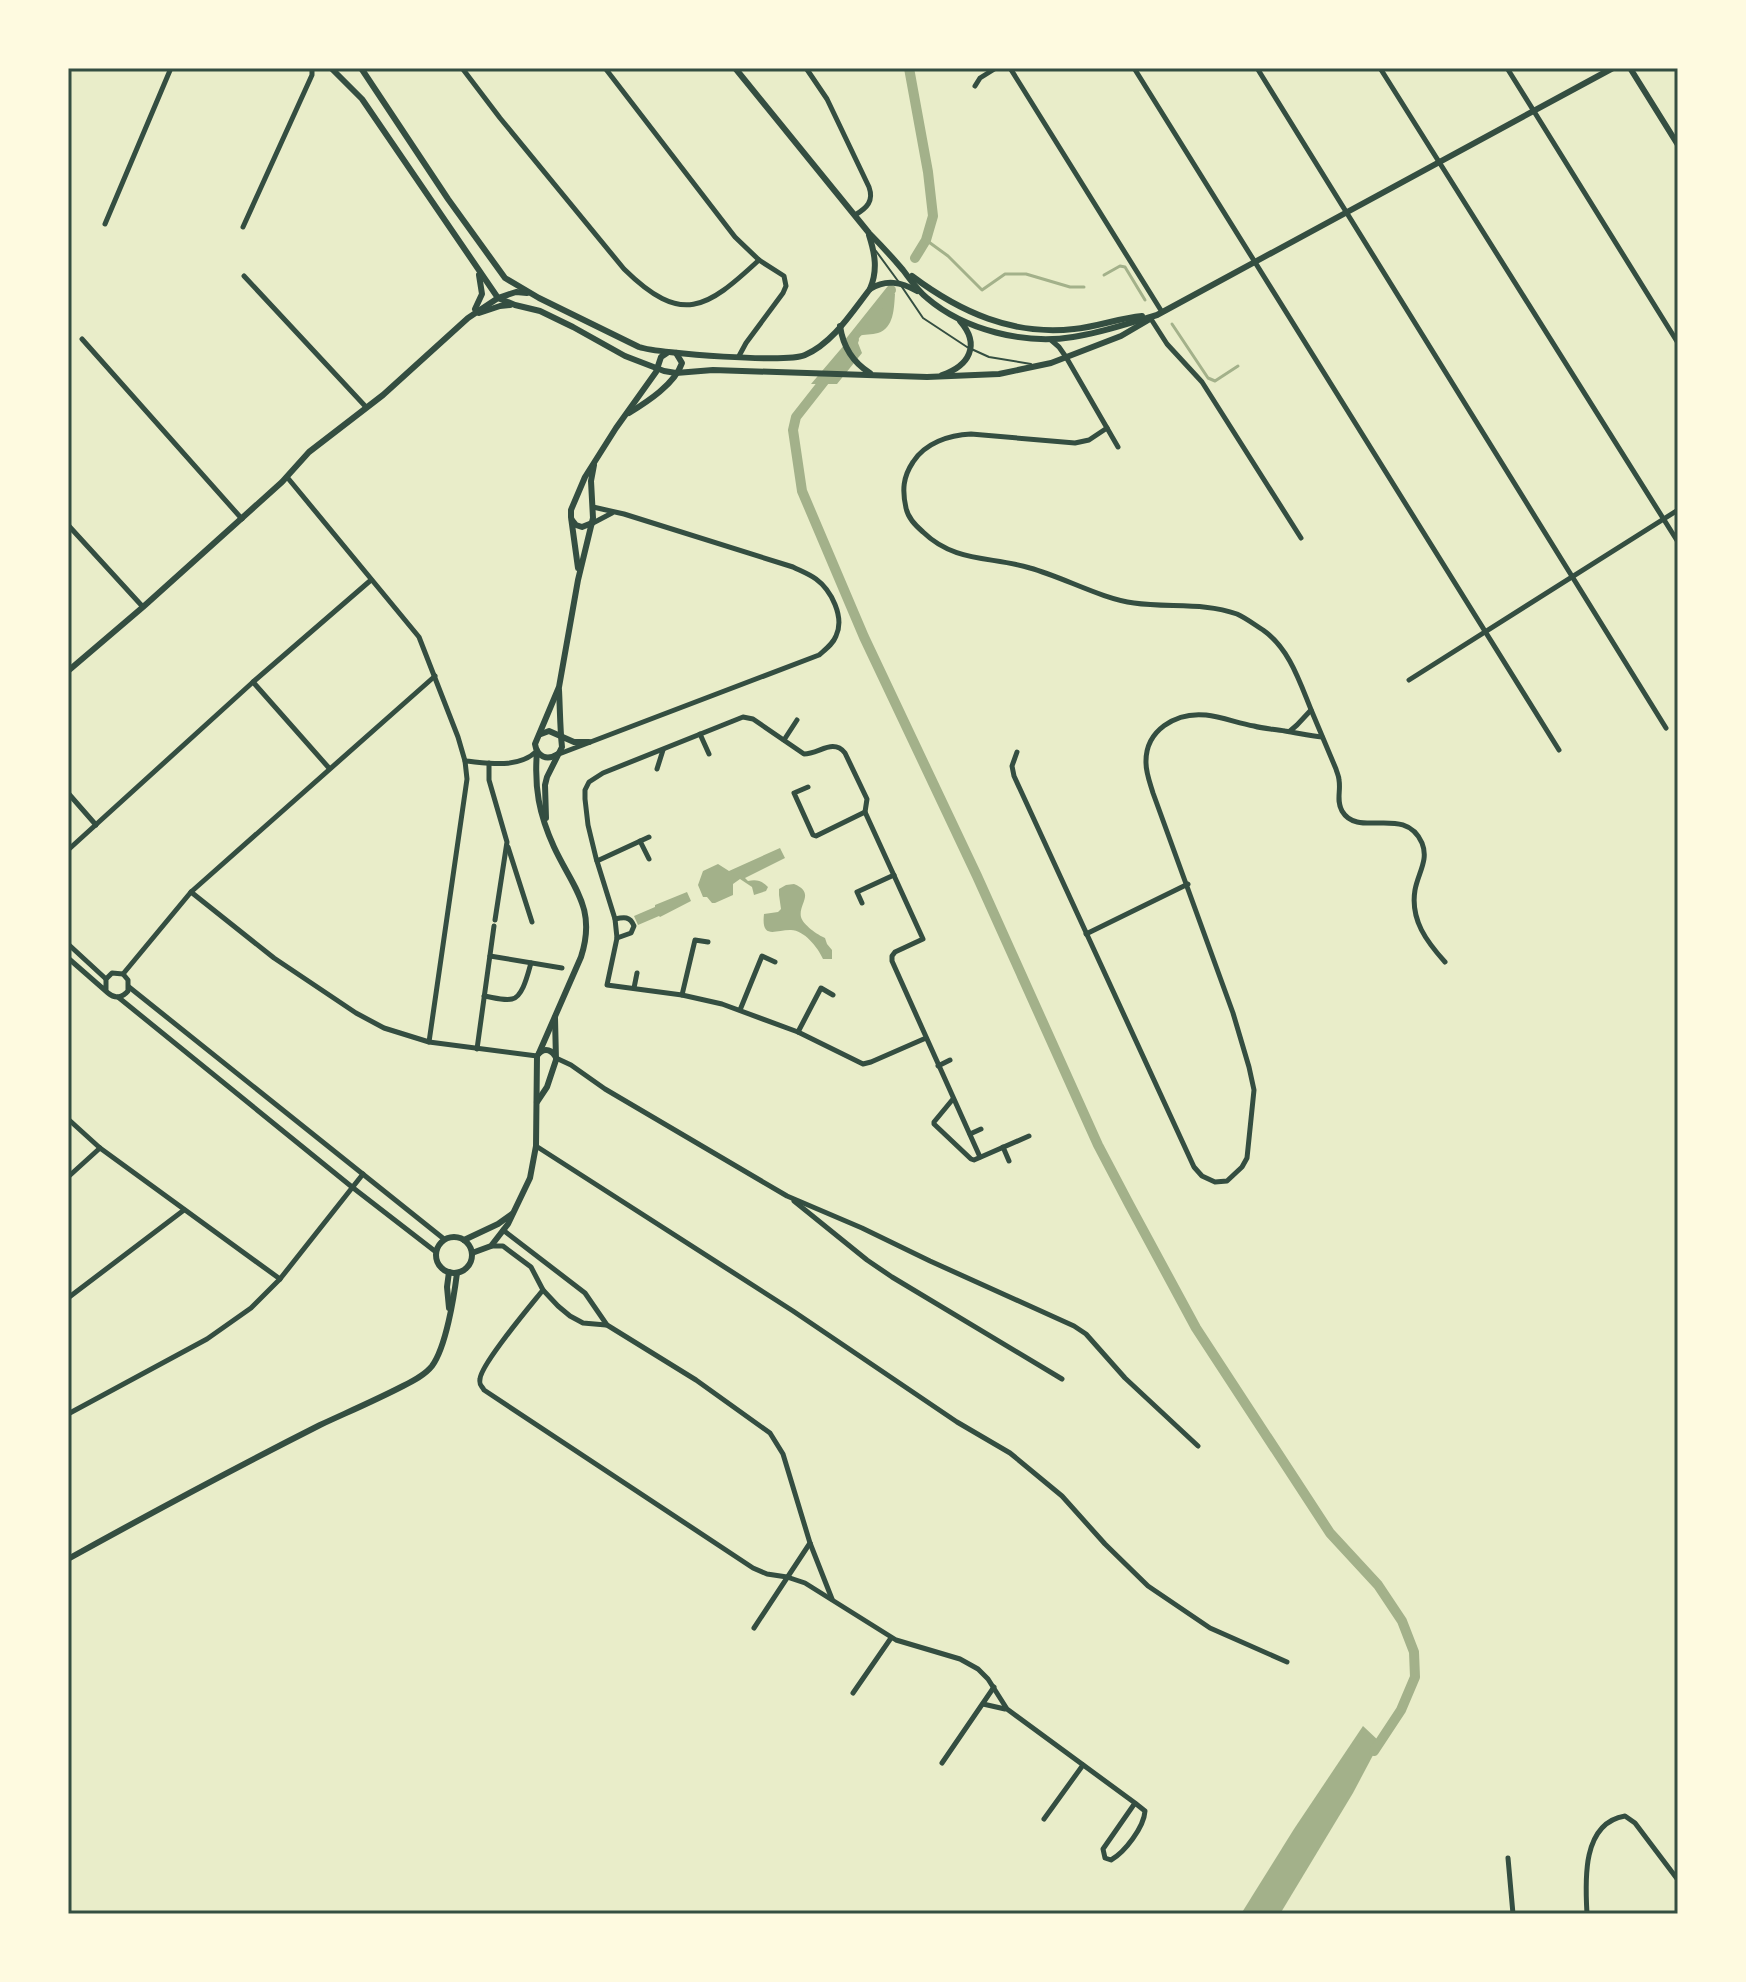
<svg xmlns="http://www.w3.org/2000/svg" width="1746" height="1982" font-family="'PT Sans Narrow',sans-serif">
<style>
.water{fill:#a3b18a}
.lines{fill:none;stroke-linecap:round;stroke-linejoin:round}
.stream{stroke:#a3b18a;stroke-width:3}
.canal{stroke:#a3b18a;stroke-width:10}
.service{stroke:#344e41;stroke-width:2}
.minor{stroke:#344e41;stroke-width:5}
.tertiary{stroke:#344e41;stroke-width:6}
.neatline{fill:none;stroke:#344e41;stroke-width:3}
</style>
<rect width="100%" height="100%" fill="#e9edc9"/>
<g class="water">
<path d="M891,290L895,294C894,308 894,328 878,333C872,335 864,334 858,336L859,340L858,343L862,353L837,384H811Z"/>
<path d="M780,848L785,858L745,878L748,881C757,879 762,881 768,887L766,891L754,895L752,887L740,879L733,884V895L715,903H712L707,897H703L698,885L703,871L718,864L729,871Z"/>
<path d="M794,884C816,893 798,904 801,917C803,925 818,935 825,938L827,944L832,950V959H823C818,947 803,929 790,930C775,930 761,940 764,914L778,912L781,909L779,895V889L786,885Z"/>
<polygon points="687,892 691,901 660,917 659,916 638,925 634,916 655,907 655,905"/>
<polygon points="1363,1726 1380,1742 1353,1793 1280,1914 1241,1914 1294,1829"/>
</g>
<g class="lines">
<g class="stream">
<polyline points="926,240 948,256 982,290 1005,274 1026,274 1070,287 1084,287"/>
<polyline points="1104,275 1120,266 1125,267 1145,300"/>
<polyline points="1172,324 1208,378 1215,381 1238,366"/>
</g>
<g class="canal">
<polyline points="909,68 928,172 933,216 926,240 915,258"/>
<polyline points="848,344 891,290"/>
<polyline points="829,375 796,417 793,430 802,491 864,637 977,876 1098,1145 1129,1204 1196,1328 1330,1533 1378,1585 1402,1621 1414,1652 1415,1677 1401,1710 1374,1751"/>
</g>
<g class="service">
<polyline points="876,251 898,281"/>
<polyline points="902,287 923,318 967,347 989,357 1031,364"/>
</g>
<g class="minor">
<path d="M462,68L500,118L624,269C682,326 706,309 759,260"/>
<polyline points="605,68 735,237 759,260 784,276 786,286 783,293 746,343 739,356"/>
<path d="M806,68L827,99L869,187C874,201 867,208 855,215"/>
<polyline points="1010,68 1162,312"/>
<polyline points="1134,68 1559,750"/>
<polyline points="1257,68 1666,728"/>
<polyline points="1380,68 1678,542"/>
<polyline points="1507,68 1678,343"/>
<polyline points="975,86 980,78 996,68"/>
<polyline points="105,224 171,68"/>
<polyline points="243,227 312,75 312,68"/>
<polyline points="244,276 366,407"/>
<polyline points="1151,319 1167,344 1202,382 1301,538"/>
<polyline points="82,339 242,519"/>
<polyline points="1051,340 1059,347 1066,357 1118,447"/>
<path d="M1107,428L1089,440L1075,443L971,434C949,435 925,443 913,462C903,477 902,490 906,508C908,518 915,525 923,532C955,563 991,556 1030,568C1063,577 1102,599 1134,603C1168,608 1204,602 1237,614C1246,618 1255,625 1263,630C1290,649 1300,683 1312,712C1320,731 1328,750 1336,769C1337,773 1339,776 1339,780C1341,791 1336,800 1342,811C1358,839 1405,804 1422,843C1429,860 1418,873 1415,890C1410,920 1427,942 1445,962"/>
<polyline points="287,477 419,637 458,737 465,761 467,779 429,1042"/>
<polyline points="593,523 612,513"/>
<polyline points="68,525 143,607"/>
<polyline points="1409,680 1678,510"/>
<polyline points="253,682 329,768"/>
<polyline points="1290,731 1297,725 1311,710"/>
<polyline points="700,734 709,754"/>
<polyline points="784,740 797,720"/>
<path d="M1017,752L1012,766L1014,776L1194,1167L1202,1176L1215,1182L1227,1181L1242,1167L1247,1158L1254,1090L1249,1067L1233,1013L1153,793C1150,783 1146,773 1146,763C1145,730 1176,712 1206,715C1222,717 1238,723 1254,726C1264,729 1275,729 1285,731C1298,733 1310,736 1322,737"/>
<path d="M559,754L819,655C826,649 833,644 836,636C845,617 831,590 816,579C809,574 801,571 793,567L624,514L593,507"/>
<path d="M465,761C489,763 518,769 537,751"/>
<polyline points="489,763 489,780 507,842 495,920"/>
<polyline points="657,769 663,750"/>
<polyline points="808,787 794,793 813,835 816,836 865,812"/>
<polyline points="68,793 96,825"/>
<polyline points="640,841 649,859"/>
<polyline points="508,847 532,922"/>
<polyline points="68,850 253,682 371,580"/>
<polyline points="597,861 649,837"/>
<polyline points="191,892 274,958 356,1013 384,1028 429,1042 537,1056"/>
<polyline points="862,903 857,892 894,875"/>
<path d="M615,919C624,917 630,916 634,926L631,933L617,938"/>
<polyline points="1086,934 1188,884"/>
<polyline points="68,944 106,979"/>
<polyline points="490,956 562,968"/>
<path d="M68,958L108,993C115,999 122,998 128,991V980L123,974L112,973L106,979V990"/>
<polyline points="123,974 191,892 435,676"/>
<polyline points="129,987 444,1239"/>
<polyline points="634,988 637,973"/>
<polyline points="682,995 695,940 708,942"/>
<path d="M484,996C492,997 504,1001 512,999C523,997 528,973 531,963"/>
<polyline points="118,997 352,1187 436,1252"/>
<polyline points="740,1010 762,956 775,962"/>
<polyline points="798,1032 821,988 833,995"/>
<path d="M926,1038L871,1062L863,1064L798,1032L722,1004L682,995L607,985L617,938L615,919L596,858L588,825L585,799V790L589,782L603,773L743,717L753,719L804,754C819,754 833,738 845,753L867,799L865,812L923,939L895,952L892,956V961L980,1157"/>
<polyline points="477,1049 494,926"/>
<polyline points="556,1058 571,1065 605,1089 787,1196 862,1228 930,1261 1074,1326 1086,1334 1125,1378 1198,1446"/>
<polyline points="938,1066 950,1060"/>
<polyline points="953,1099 934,1122 934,1124 971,1159 974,1160 1029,1136"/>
<polyline points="68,1119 100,1148 280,1279"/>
<polyline points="970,1134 981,1129"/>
<polyline points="536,1146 793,1311 957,1422 1010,1453 1062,1496 1105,1544 1148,1586 1210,1628 1287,1662"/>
<polyline points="1003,1147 1009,1161"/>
<polyline points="68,1177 100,1148"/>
<polyline points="794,1201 867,1260 892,1277 1062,1379"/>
<polyline points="503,1230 585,1293 607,1325 696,1380 770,1433 783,1454 810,1543 832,1599"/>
<polyline points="491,1246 503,1246 531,1267 543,1290 558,1306 570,1316 583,1323 606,1325"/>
<path d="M543,1290C531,1305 481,1364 480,1379C479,1385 481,1385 484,1390L753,1568L767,1574L787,1577L805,1583L896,1640L960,1659L978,1669L988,1679L1007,1709L1135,1803L1145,1811C1144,1827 1125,1852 1111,1860L1105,1858L1103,1849L1135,1803"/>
<polyline points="68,1298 184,1210"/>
<polyline points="68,1414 207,1339 251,1308 280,1279 363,1174"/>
<polyline points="754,1628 810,1543"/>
<polyline points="853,1693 891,1638"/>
<polyline points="983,1704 1005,1709"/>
<polyline points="942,1763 994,1687"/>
<polyline points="1044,1819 1083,1765"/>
<polyline points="1508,1858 1513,1914"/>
<path d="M1587,1914C1585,1880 1582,1823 1625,1816L1635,1823L1678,1880"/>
</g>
<g class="tertiary">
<polyline points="331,68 362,99 498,298 515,305 540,311 573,327 625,356 664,371 676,373 713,370 927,377 999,374 1051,363 1121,336 1150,319"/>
<path d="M361,68L448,199L505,278L539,298L639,347C660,354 788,363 805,355C833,343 852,312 870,289C886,279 901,282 917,291"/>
<path d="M735,68L869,233C881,245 892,257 903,270C910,279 917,290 927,298C964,330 1025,345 1073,337C1102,333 1129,323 1157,315L1613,68"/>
<polyline points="1630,68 1678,145"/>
<path d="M869,235C875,254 878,270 870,289"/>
<path d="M912,276C960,312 1013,336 1074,329C1097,327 1119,318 1142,316"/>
<polyline points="475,309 482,294 479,275"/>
<polyline points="479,313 500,306 510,305"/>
<path d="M840,326C843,346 852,362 870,373"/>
<path d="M942,375C969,366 981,345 960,321"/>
<path d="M629,413C647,402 675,384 682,363L676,353"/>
<polyline points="572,520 576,525 582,527 592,523"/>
<polyline points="578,568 571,517 571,510 585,477 616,428 656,372 661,357 667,353"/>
<polyline points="68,671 143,607 282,482 309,452 383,395 468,318 498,298 516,292 527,293"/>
<polyline points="541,734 549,731 574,742 589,742"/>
<path d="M537,751C534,788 539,814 554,847C573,888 597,908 581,957L539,1053"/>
<path d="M558,754C547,761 537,757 535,744L559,687L578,580L593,518L591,481L594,465"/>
<path d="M546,818L545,785L547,777L562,747C560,729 560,709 559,690"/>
<polyline points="537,1102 547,1087 556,1060 555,1018"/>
<circle cx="454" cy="1255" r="18"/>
<polyline points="464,1240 498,1224 512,1214"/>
<path d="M472,1253L491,1246L508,1224L530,1178L536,1146L537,1056C542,1048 550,1048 555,1056"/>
<polyline points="449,1272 447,1287 449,1308"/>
<path d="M68,1559C151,1513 235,1468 320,1425C348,1412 376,1400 403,1386C413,1381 425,1375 432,1366C446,1347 454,1297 457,1273"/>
</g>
</g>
<rect width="1746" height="1982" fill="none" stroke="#fefae0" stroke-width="140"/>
<rect x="70" y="70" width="1606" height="1842" class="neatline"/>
</svg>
